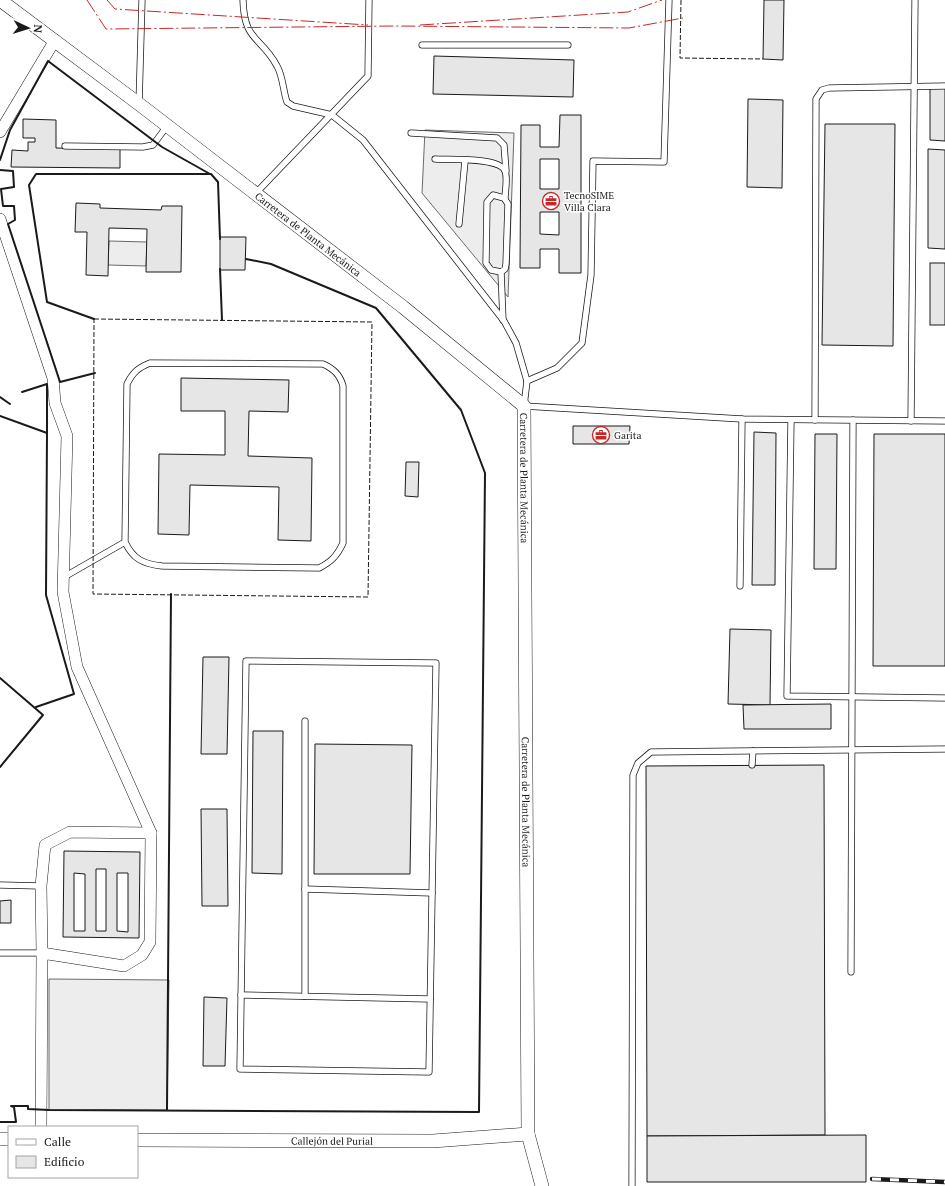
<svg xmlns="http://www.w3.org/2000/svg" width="945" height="1186" font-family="'PT Serif',serif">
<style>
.built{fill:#ededed;stroke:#6a6a6a}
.building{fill:#e6e6e6;stroke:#1a1a1a;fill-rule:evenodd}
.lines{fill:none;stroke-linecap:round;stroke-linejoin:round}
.service-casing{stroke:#1a1a1a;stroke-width:7}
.minor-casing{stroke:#1a1a1a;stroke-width:12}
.tertiary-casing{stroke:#1a1a1a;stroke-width:14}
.service{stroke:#fff;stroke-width:5.5}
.minor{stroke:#fff;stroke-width:11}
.tertiary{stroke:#fff;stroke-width:13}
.rail-casing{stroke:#1a1a1a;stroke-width:4.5}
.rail{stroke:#fff;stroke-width:3;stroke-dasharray:9;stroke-linecap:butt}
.fence{stroke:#1a1a1a;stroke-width:1;stroke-dasharray:5 2;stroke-linecap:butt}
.wall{stroke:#1a1a1a;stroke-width:2}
.power{stroke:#c62828;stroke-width:1;stroke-dasharray:14 3 2 3;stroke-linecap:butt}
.labels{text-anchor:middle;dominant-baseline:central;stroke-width:3;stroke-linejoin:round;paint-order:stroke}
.poi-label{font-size:10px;fill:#1a1a1a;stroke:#fff;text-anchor:start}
.street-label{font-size:10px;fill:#1a1a1a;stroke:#fff}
</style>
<rect width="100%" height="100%" fill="#fff"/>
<g class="built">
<polygon points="425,130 514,133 508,297 422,193"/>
<polygon points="109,241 147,242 146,266 108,265"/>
<polygon points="49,979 169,980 167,1110 49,1110"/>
</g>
<g class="building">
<polygon points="764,0 784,0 783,60 763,59"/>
<polygon points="434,56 574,60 573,97 433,94"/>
<polygon points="930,88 945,88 945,141 930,140"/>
<polygon points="748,99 783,100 782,188 747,187"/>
<path d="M560,115H581V273H559V249H540V268H520L521,125H540V147H559ZM540,159H559V189H540ZM540,212H559V235L540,234Z"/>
<polygon points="23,119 56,120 56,148 120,149 120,168 11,167 12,150 28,151 28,142 35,142 35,138 23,138"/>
<polygon points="825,124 895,124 893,346 822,345"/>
<polygon points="928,149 945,150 945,249 928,248"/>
<polygon points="76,203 100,204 100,208 161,210 162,206 182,206 181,272 146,272 147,229 109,228 108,276 86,275 87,232 75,232"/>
<polygon points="220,237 246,237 245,270 220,270"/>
<rect x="930" y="263" width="15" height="62"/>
<polygon points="181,378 289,380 288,412 249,411 248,456 312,458 311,541 278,540 279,487 190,485 189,535 158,534 159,454 225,455 225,411 181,411"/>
<polygon points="573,426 630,426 629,444 573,444"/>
<polygon points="754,432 776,433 775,585 752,585"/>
<polygon points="815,434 837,434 836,569 814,569"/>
<polygon points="874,434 945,434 945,666 873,666"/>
<polygon points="406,462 419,462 418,497 405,496"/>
<polygon points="730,629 771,630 770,705 728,704"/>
<polygon points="203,657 229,657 227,754 201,754"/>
<polygon points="831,704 831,729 744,729 743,705"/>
<polygon points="253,731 283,731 282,874 252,873"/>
<polygon points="315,744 412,745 410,874 314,874"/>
<polygon points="824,765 825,1135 647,1136 646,766"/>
<polygon points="201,809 227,809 228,906 202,906"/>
<path d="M64,851L140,852L139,938L63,937ZM96,869H106V931H96ZM74,873L85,874V931H74ZM117,873H128V932L117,931Z"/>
<polygon points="11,900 11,923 0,923 0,901"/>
<polygon points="204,997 227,998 225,1066 203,1066"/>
<polygon points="866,1135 866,1182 647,1182 647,1136"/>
</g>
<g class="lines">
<g class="service-casing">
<g id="service">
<path d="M243,0C244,42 261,36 277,66C283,76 283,91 287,102L293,106L332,115L363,140L504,321L516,343L527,381L524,406L742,419L945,421"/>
<polyline points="422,45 568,45"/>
<polyline points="139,104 142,0"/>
<polyline points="411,133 497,138 504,145 506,171"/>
<polyline points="65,146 143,147 153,145 167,126"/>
<path d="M435,159C449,160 500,157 505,171C508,178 505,191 505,199"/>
<polyline points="256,193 368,76 369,0"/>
<polygon points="493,195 504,198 508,204 506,264 505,269 501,272 491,270 486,263 487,202"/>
<polyline points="459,224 465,161"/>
<polyline points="501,272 503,320"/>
<polyline points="527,381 557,368 582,343 591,275 593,161 664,162 669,0"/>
<polyline points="791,420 787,696 945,698"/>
<polyline points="815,420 816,99 822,90 829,88 945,86"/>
<polyline points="911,421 915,0"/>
<path d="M64,577L125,542C133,559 143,564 162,566L319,568C331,562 337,556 343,543V386C340,375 334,369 323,364L150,363C138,368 133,372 127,384L125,542"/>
<polyline points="740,586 742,419"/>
<polygon points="246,661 436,663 429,1072 240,1069"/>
<polyline points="752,765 753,751"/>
<polyline points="0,885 41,886"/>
<polyline points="305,889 432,893"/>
<polyline points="0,953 42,953"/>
<polyline points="851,972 853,420"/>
<polyline points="241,995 430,999"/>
<polyline points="305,996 305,721"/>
<polyline points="632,1186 633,775 638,763 651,752 945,749"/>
</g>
</g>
<g class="minor-casing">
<g id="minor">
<polyline points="0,132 55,40"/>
<polyline points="0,219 53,378 55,403 67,436 63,592 77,667 151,833 150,942 142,955 124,966 42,953 41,1127"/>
<polyline points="42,953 41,886 45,845 70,832 151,833"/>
</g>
</g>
<g class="tertiary-casing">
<g id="tertiary">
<path id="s1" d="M0,0L139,104L403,307L524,406L528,1134L542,1186"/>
<polyline points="0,1139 9,1139"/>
<path id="s2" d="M137,1140L433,1141L528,1134"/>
</g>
</g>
<use href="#service" class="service"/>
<use href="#minor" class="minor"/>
<use href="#tertiary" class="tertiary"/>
<g class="rail-casing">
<polyline id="rail" points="872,1179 945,1182"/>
</g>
<use href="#rail" class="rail"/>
<g class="fence">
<polyline points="681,0 680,58 763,59"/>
<polygon points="94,319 372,322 368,597 93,594"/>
</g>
<g class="wall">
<polyline points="0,160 10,130 48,61 162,147 210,174"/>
<polyline points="0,170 13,171 14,187 1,189 3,206 14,206 15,220 8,224 60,382 95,373"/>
<polyline points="220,269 222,320"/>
<polyline points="94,319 47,302 29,185 36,174 211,174 218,182 220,239"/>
<polyline points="22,392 47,384 47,433"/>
<polyline points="0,397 10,404"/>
<polyline points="0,416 47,433 46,595 74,694 36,707"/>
<polyline points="0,678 43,715 0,767"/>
<polyline points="167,1110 171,594"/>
<polyline points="0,1122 16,1122 14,1107 11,1106 28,1106 28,1109 49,1110 479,1112 485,473 461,410 376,308 271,264 246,259"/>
</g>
<g class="power">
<polyline points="87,0 106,29 394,26 629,28 683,18"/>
<polyline points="107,0 115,9 368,25"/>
<polyline points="420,25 628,12 662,0"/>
</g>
</g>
<defs>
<g id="office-ring" transform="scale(0.9)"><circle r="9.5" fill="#fff" stroke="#c62828" stroke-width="1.5"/><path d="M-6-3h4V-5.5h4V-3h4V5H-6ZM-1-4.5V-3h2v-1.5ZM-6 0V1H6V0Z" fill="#c62828"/></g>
</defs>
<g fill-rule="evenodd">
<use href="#office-ring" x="551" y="201"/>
<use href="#office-ring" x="601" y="435"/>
</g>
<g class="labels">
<g class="poi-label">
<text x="564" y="195">TecnoSIME<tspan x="564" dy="12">Villa Clara</tspan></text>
<text x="614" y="435">Garita</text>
</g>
<g class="street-label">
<text stroke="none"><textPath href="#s1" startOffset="387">Carretera de Planta Mecánica</textPath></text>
<text stroke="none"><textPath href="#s1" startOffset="735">Carretera de Planta Mecánica</textPath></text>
<text stroke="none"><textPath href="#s1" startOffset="1059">Carretera de Planta Mecánica</textPath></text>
<text stroke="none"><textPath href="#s2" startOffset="195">Callejón del Purial</textPath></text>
</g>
</g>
<rect x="8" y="1126" width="130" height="52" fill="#ffffff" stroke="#a3a3a3"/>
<rect x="16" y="1139" width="20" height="6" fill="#ffffff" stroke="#a3a3a3"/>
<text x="44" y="1146" font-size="12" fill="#1a1a1a">Calle</text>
<rect x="16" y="1156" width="20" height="12" fill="#e6e6e6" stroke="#a3a3a3"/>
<text x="44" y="1166" font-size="12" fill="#1a1a1a">Edificio</text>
<g transform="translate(28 28) rotate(94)" stroke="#ffffff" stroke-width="3" paint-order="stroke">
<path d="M0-3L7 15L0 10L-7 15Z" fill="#1a1a1a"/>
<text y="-6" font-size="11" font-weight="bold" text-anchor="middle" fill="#1a1a1a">N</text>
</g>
</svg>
